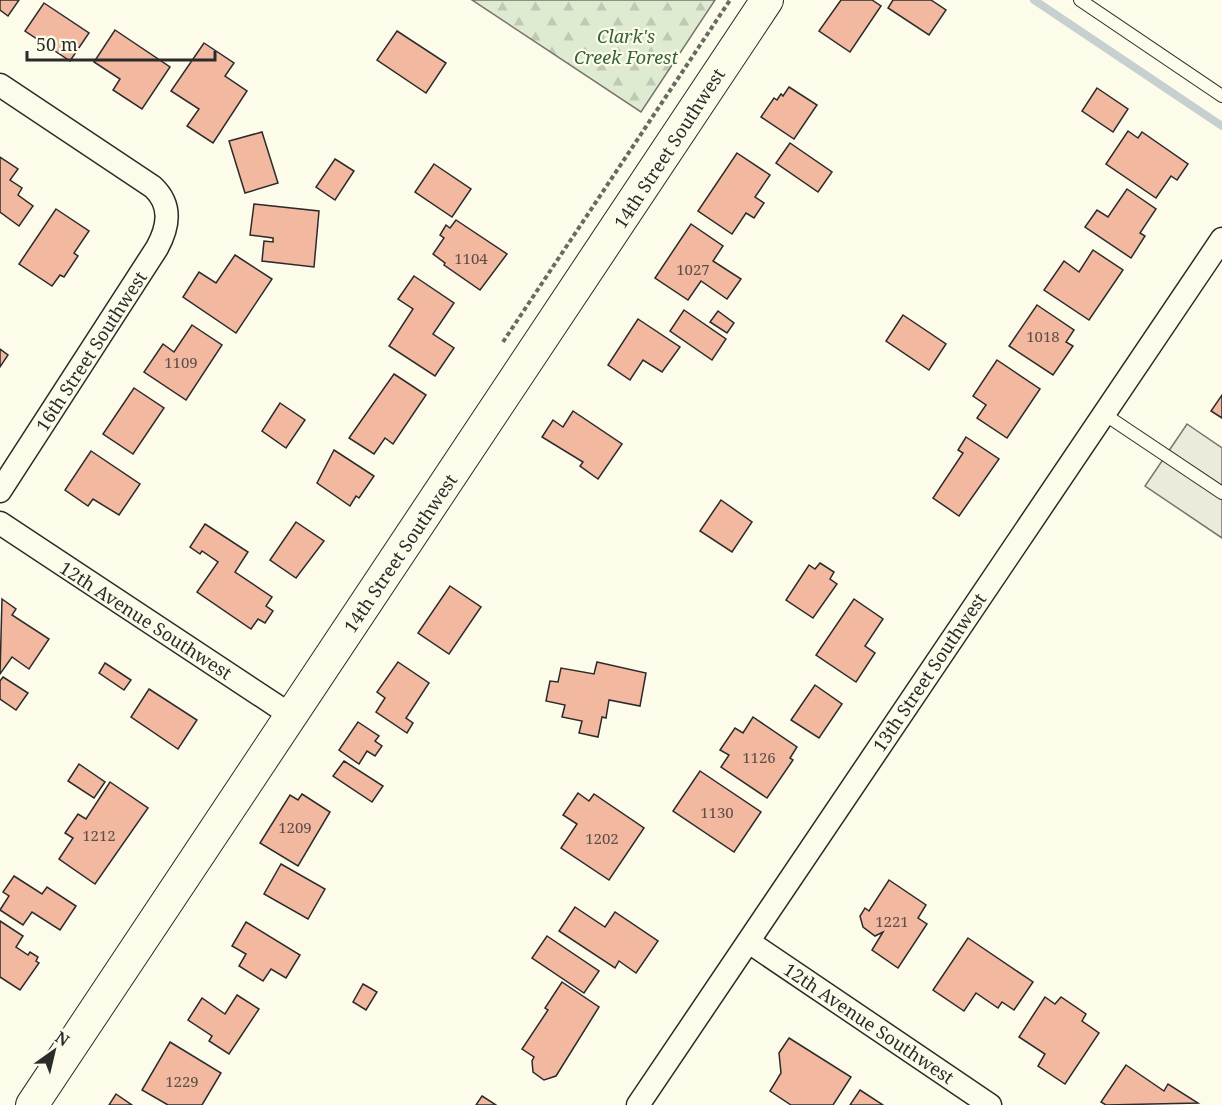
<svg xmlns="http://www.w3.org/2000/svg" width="1222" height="1105" font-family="'Noto Serif',serif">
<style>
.forest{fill:url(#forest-firs);stroke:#74746e;stroke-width:1.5}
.parking{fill:#eceadb;stroke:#74746e;stroke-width:1.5}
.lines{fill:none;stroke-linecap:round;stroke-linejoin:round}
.stream{stroke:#c7d0d0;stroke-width:8}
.building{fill:#f2b8a0;stroke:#2b2b2b;stroke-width:1.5}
.lane-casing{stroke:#2b2b2b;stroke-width:14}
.street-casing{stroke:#2b2b2b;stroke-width:25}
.secondary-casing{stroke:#2b2b2b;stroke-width:34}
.path{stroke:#6a6964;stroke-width:4;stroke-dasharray:4.5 3;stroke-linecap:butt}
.lane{stroke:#fdfbea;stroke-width:12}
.street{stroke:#fdfbea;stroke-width:22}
.secondary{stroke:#fdfbea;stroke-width:32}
.labels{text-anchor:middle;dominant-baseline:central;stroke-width:4.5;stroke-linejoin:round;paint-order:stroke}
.number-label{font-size:15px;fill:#5d4e48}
.park-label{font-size:18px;font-style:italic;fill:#34623c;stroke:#fdfbea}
.street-label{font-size:18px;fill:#2b2b2b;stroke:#fdfbea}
</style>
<defs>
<pattern id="forest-firs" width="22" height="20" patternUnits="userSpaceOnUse" patternTransform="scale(1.5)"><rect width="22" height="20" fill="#deebd1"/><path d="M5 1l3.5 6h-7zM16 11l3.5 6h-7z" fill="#bfcab4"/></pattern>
</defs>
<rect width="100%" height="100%" fill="#fdfbea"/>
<polygon class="forest" points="472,0 715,0 641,112"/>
<polygon class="parking" points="1187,424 1222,448 1222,538 1145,486"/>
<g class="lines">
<polyline class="stream" points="1034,0 1222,126"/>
</g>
<g class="building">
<polygon points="0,0 19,0 8,16 0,10"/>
<polygon points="841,0 872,0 881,6 850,52 819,31"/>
<polygon points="893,0 931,0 946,10 929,35 888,8"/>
<polygon points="44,3 89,33 70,61 25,31"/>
<polygon points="115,30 170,67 142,109 113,90 120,79 94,62"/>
<polygon points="397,31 446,63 426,93 377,60"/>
<polygon points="204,43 234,63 225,76 247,91 213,143 187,126 199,109 171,91"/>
<polygon points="789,87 817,105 794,139 761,117 774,98 777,100 781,94 783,96"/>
<polygon points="1097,88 1128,109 1113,132 1082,111"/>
<polygon points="1128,131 1138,138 1142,132 1188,164 1177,180 1171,176 1156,198 1106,164"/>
<polygon points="262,132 278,183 245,193 229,141"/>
<polygon points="790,143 832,172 818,192 776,163"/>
<polygon points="737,153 770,175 755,197 764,203 754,218 746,213 732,234 698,211"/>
<polygon points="0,157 18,169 10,180 22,188 18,195 33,206 19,226 0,212"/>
<polygon points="335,159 354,171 335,200 316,187"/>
<polygon points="434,164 471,189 452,217 415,192"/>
<polygon points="1127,189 1156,209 1140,233 1145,236 1131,258 1085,227 1097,210 1108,217"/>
<polygon points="254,204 319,211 314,267 262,261 264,241 273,242 273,238 250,235"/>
<polygon points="56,209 89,231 74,253 78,256 64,277 60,275 52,286 19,264"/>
<polygon points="456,220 507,254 480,290 444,265 445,263 433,254 444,238 440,235 446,225 450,228"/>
<polygon points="691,224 723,246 713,261 741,279 727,299 701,281 688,300 655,278"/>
<polygon points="1093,250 1123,270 1089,320 1044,290 1064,261 1079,272"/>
<polygon points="235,255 272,279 236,333 183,297 199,272 216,283"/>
<polygon points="414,276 454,303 433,334 454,348 435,376 389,346 413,309 398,299"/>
<polygon points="1037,305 1074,330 1066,342 1073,346 1053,375 1009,346"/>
<polygon points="684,310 726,339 712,360 670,331"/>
<polygon points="718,311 734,323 727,333 710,322"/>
<polygon points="903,315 946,344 929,370 886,341"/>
<polygon points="638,319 680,347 662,372 643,360 630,380 608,365"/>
<polygon points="192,325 222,345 186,400 144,372 163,344 174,352"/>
<polygon points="0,349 8,355 0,367"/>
<polygon points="997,360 1040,389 1007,438 977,418 986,405 973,396"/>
<polygon points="394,374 426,395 393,444 385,438 374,454 349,438"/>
<polygon points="134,388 164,408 133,454 103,434"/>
<polygon points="1222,395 1222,418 1211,411"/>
<polygon points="280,403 305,420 286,448 262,431"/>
<polygon points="573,411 622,444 598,479 580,466 583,462 542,437 553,420 563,427"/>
<polygon points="966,437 999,459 959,516 933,498 963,453 958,450"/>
<polygon points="334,450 374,476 359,498 356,496 350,506 317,483"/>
<polygon points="91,451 140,484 119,515 93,499 88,506 65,490"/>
<polygon points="721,500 752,522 732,552 700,531"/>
<polygon points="296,522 324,541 296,578 270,560"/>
<polygon points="205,524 248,552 235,572 272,597 266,606 273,611 265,623 258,619 251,629 197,592 218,562 202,551 200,554 190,547"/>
<polygon points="820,563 834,572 830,579 837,584 813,618 786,600 809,565 815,569"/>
<polygon points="450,586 481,607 449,654 418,633"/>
<polygon points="2,599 16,609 12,615 49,639 29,669 12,657 0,674"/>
<polygon points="854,599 883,619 865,646 875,653 856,682 816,655"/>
<polygon points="398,662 429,683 406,718 413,723 407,733 376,712 385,698 377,692"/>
<polygon points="597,662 646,673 640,706 609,700 606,718 602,717 598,737 579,733 582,721 562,717 565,705 546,701 550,681 558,682 561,668 594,674"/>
<polygon points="105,663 131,680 124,690 99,673"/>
<polygon points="3,677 28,693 16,710 0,699 0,681"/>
<polygon points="815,685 842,704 819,738 791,720"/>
<polygon points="149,689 197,720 178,749 131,717"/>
<polygon points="753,717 797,747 790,758 793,760 767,798 721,767 729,755 720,750 735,728 743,733"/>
<polygon points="358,722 379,736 375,741 382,746 375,756 367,751 359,764 339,750"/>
<polygon points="344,761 383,786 372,802 333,776"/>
<polygon points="79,764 105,782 94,798 68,781"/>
<polygon points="700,771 761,812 734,852 673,811"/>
<polygon points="110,782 148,808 95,884 59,859 73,838 65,833 78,814 86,819"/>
<polygon points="578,793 589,801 594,794 644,828 609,880 561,848 577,824 563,815"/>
<polygon points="302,794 330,812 298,866 260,843 290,795 298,800"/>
<polygon points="281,864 325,889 308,919 264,894"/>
<polygon points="14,876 42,894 47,887 76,906 60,930 32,912 23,925 0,910 9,896 3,892"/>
<polygon points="889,880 926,905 918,918 927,924 898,968 872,950 883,932 875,936 863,927 860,916 865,908 869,911"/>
<polygon points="575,907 605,927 615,912 658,941 636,973 619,961 615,968 559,931"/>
<polygon points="0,921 23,936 16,947 28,955 30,952 38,957 36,961 39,963 20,990 0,977"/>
<polygon points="246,922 300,955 286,978 271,969 263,981 239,966 246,954 232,946"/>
<polygon points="547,936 599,971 584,993 532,958"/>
<polygon points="968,938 1033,982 1014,1010 1002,1002 998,1008 976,993 964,1011 933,990"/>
<polygon points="562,982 599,1007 556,1076 544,1080 533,1072 532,1061 534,1057 522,1049 548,1010 545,1008"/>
<polygon points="363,984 377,992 366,1010 353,1002"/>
<polygon points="237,995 259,1009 229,1054 209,1041 212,1036 188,1020 202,998 225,1014"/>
<polygon points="1045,997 1055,1004 1061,997 1086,1014 1082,1021 1099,1033 1065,1084 1038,1066 1045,1054 1019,1037"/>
<polygon points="789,1038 851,1077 833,1105 791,1105 770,1091 781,1073 779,1053"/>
<polygon points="170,1042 221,1073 202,1105 168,1105 142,1090"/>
<polygon points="1126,1065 1164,1091 1168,1084 1198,1103 1106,1105 1101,1102"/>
<polygon points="860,1090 883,1105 850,1105"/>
<polygon points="116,1094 132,1105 109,1105"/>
<polygon points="482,1096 496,1105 476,1105"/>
</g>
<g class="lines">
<g class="lane-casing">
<g id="lane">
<polyline points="1080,0 1222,96"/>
<polyline points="1104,414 1222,493"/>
</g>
</g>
<g class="street-casing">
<g id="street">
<path d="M0,85L153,187C172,205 169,226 157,248L0,491"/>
<polyline points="0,523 292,716"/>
<polyline points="749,942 990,1105"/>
<polyline points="638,1105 1222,239"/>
</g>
</g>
<g class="secondary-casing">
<polyline id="secondary" points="32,1105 767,0"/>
</g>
<polyline class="path" points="503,342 730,0"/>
<use href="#lane" class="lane"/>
<use href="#street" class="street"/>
<use href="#secondary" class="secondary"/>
</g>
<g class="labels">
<g class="number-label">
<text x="471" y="258">1104</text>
<text x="693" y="269">1027</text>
<text x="1043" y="336">1018</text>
<text x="181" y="362">1109</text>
<text x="759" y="757">1126</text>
<text x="717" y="812">1130</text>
<text x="295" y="827">1209</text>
<text x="99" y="835">1212</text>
<text x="602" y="838">1202</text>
<text x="892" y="921">1221</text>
<text x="182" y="1081">1229</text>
</g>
<g class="park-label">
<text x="626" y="36">Clark's<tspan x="626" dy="21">Creek Forest</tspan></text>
</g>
<g class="street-label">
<text transform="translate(669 148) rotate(-57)">14th Street Southwest</text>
<text transform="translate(91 351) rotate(-57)">16th Street Southwest</text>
<text transform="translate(400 553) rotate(-56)">14th Street Southwest</text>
<text transform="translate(146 620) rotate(33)">12th Avenue Southwest</text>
<text transform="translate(929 672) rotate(-56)">13th Street Southwest</text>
<text transform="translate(869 1023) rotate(34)">12th Avenue Southwest</text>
</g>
</g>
<g transform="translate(54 1051) rotate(34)" stroke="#fdfbea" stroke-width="4.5" paint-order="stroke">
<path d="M0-4.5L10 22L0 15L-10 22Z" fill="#2b2b2b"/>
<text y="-9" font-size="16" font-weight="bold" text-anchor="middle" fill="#2b2b2b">N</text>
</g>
<path d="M27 51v9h188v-9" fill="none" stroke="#2b2b2b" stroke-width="3"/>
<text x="36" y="51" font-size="18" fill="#2b2b2b" stroke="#fdfbea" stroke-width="4.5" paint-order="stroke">50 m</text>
</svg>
